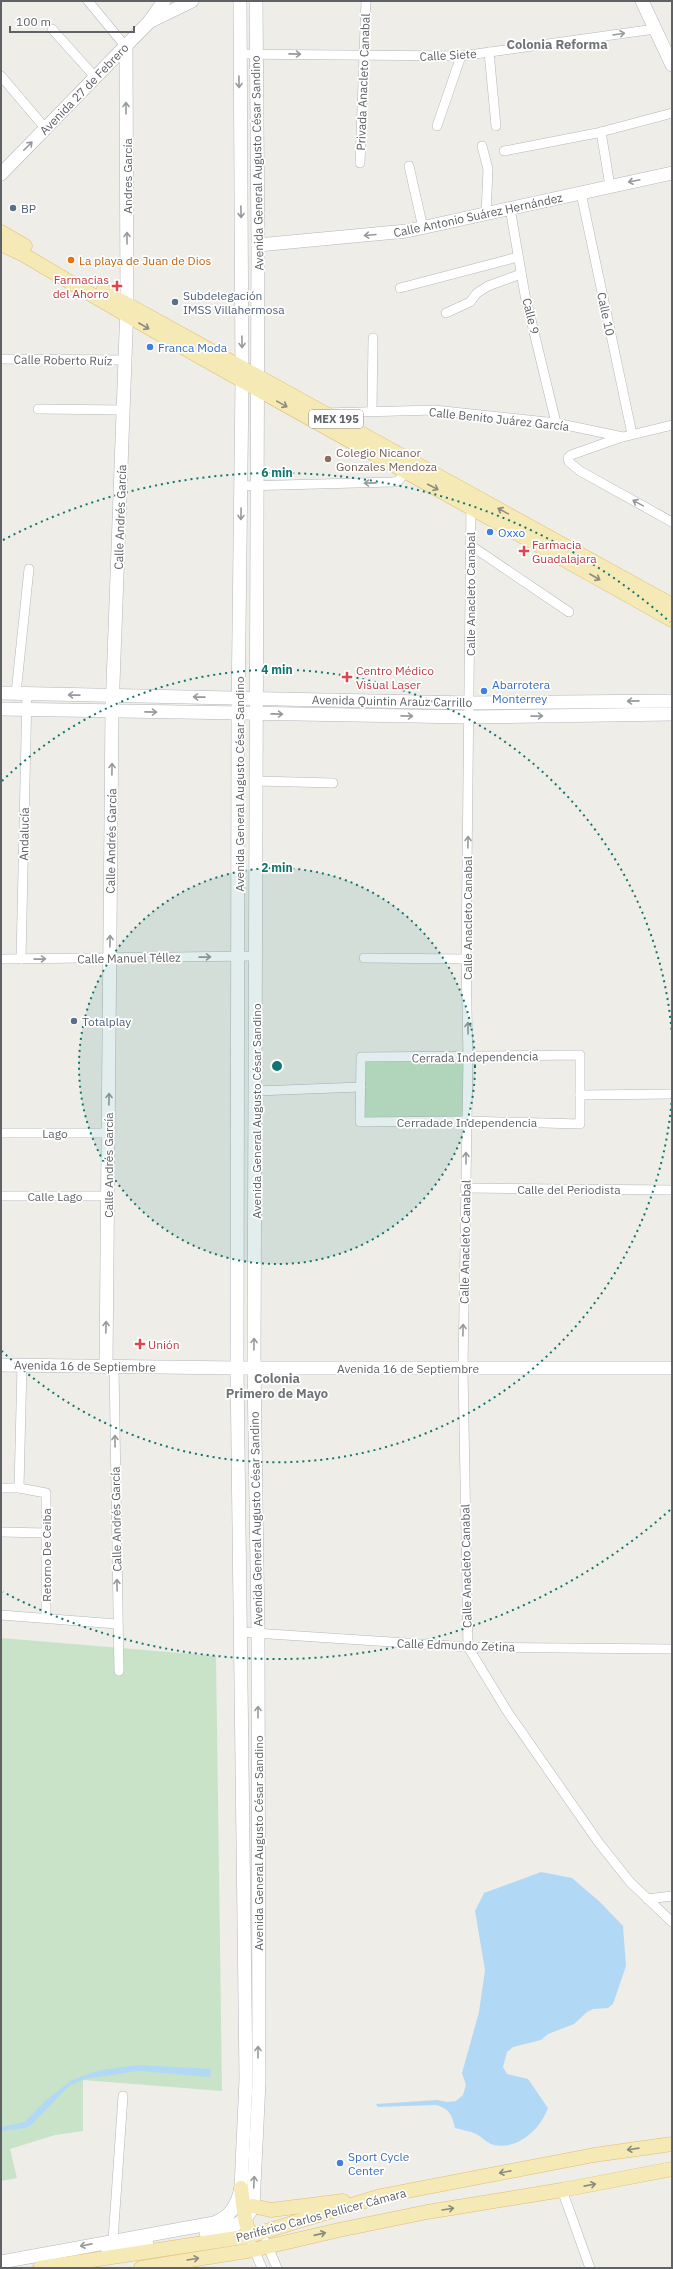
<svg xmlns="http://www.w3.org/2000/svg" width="673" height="2269" font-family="'IBM Plex Sans',sans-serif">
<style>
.green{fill:#c8e3c7}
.water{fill:#b1d9f5}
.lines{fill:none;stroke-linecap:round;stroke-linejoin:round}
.street-casing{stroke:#b4b7ba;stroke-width:10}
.secondary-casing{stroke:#b3b6ba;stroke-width:14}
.primary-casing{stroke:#e0be6f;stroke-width:15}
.street{stroke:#fff;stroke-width:9}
.secondary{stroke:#fff;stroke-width:13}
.primary{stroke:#f5eab6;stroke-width:14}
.oneway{stroke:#97999b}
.oneway2{stroke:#8c8b7d}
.ring{fill:none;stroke:#0f766e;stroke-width:2;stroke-dasharray:2 4}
.service-dot{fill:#5c6f8a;stroke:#fff;stroke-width:1.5}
.food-dot{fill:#e8710a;stroke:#fff;stroke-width:1.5}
.health-dot{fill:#e0444e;stroke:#fff;stroke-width:1.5}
.shop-dot{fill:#3f7fe0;stroke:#fff;stroke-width:1.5}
.education-dot{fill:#8d6e63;stroke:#fff;stroke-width:1.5}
.labels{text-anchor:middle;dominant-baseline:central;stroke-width:3.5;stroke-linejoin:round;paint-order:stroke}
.shield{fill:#fff;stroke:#8f9193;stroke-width:1}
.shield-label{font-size:11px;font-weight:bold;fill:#5f6265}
.street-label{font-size:12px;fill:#5f6265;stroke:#fff}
.service-label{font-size:12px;fill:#4e5e75;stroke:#fff;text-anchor:start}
.food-label{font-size:12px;fill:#c56008;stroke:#fff;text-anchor:start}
.health-label{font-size:12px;fill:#be3a42;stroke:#fff;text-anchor:start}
.shop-label{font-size:12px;fill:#366cbe;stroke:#fff;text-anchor:start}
.education-label{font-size:12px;fill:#785e54;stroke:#fff;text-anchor:start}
.neighbourhood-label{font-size:13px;font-weight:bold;fill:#707477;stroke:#fff}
.centre{fill:#0f766e;stroke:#fff;stroke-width:2}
.ring-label{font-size:12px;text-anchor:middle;font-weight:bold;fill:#0f766e;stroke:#fff;stroke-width:3.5;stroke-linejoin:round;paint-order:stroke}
</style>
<rect width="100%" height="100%" fill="#efede7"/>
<g class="green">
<polygon points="361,1057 468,1058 466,1121 360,1122"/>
<polygon points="1,1638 216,1656 222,2091 83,2080 83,2131 55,2135 10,2149 17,2178 1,2181"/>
</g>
<g class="water">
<path d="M541,1872L572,1878L600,1902L623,1926L626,1966L613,2004L608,2008L593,2009L587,2012L574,2024L548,2034L541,2040L513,2047L507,2052L503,2067L507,2074L528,2079L548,2108C541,2128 519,2150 494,2145C488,2144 482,2137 476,2134C470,2131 462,2130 455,2128C452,2115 450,2109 436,2105L378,2107L376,2104L437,2100L447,2102L456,2101L463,2095L466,2085L462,2073L479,2012L485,1970L475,1911L484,1893Z"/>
<polygon points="138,2065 211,2069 210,2077 139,2071 84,2079 69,2086 30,2126 25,2128 1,2131 1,2127 25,2122 45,2101 72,2080 96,2071"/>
</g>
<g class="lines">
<g class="street-casing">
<g id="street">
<polyline points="88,1 126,47"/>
<polyline points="52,29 96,78"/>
<polyline points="489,52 496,126"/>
<polyline points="239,54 461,56 655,29"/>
<polyline points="1,76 46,129"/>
<polyline points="437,126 461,56"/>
<polyline points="601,132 610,186"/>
<polyline points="482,146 488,169 486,214"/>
<polyline points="504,151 597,133 672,113"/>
<polyline points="360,163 366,1"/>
<polyline points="409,166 423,228"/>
<polyline points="581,193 632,434"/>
<polyline points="510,208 525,295 556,423"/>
<polyline points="400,288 518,257"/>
<polyline points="446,313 470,302 477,293 488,286 521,274"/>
<polyline points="1,359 125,360"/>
<polyline points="38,409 124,410"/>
<polyline points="372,411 373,338"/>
<polyline points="325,413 434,410 556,423 623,437 672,425"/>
<polyline points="622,437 571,455 568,458 569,462 580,471 672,522"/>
<polyline points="241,486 393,482 398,481 405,473"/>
<polyline points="471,505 466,959 468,1058 463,1369 468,1647 507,1711 599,1843 630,1882 672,1922"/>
<polyline points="470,545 569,612"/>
<polyline points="16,693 29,569"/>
<polyline points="257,781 333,783"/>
<polyline points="364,958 466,959"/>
<polyline points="1,959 257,956"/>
<polyline points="21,959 27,693"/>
<polygon points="580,1055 580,1124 466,1121 360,1122 361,1057"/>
<polyline points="256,1091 361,1087"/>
<polyline points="580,1095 672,1094"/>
<polyline points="1,1133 108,1133"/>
<polyline points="465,1188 672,1190"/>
<polyline points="1,1196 108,1196"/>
<polyline points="114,1366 119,1671"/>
<polyline points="1,1488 19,1488 46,1493 46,1618"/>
<polyline points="19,1488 22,1365"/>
<polyline points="1,1532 46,1533"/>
<polyline points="1,1615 117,1624"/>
<polyline points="240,1632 468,1647 672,1649"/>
<polyline points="647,1899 672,1896"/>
<polyline points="562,2190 590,2268"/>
<polyline points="113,2240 123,2096"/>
<polyline points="266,2242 277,2268"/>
<polyline points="252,2245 262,2268"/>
</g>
</g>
<g class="secondary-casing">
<g id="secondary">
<polyline points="642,1 672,65"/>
<polyline points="151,21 192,1"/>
<polyline points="1,174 149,22 164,1"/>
<polyline points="258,245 407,231 672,173"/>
<polyline points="1,693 469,703 672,701"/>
<polyline points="1,709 469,717 672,714"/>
<polyline points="1,1365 237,1368 672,1368"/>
<polyline points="106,1366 112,711 127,305 126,47"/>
<path d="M206,2233C225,2230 246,2225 253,2206L259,2082L258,1633L254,1368L258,245L256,1"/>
<polyline points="108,2251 147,2244"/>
<path d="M1,2262L214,2223C231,2216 237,2206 241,2188L246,2079L237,1368L238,713L242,382L240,1"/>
</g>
</g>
<g class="primary-casing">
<g id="primary">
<polyline points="1,232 25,246"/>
<path d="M1,244L24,255C238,382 456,498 672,620"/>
<polyline points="103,291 672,605"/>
<polyline points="241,2188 245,2219 250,2236"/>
<polyline points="253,2206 271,2210 343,2201"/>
<polyline points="40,2268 250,2236 381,2196 594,2155 672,2144"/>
<polyline points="141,2268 253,2250 339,2230 427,2212 562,2190 672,2169"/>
</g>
</g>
<use href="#street" class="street"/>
<use href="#secondary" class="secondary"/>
<use href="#primary" class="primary"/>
</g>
<defs><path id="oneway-shaft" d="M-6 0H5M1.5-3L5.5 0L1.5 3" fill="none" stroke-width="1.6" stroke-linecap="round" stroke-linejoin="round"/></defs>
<g class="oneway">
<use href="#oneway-shaft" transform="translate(619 34) rotate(-9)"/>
<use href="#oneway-shaft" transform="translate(295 54) rotate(1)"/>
<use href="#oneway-shaft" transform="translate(239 82) rotate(89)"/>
<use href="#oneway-shaft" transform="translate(126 108) rotate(-90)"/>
<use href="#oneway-shaft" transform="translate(28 146) rotate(-45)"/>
<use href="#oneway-shaft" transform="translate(634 181) rotate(168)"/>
<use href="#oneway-shaft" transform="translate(241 212) rotate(89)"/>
<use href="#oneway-shaft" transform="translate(370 235) rotate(175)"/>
<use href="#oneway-shaft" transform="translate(127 238) rotate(-90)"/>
<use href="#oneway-shaft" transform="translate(242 342) rotate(89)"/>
<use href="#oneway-shaft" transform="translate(370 483) rotate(179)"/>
<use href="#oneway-shaft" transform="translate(638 503) rotate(-151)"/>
<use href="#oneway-shaft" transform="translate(241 514) rotate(91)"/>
<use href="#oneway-shaft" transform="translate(74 695) rotate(-179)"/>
<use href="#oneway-shaft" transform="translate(199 697) rotate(-179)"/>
<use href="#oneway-shaft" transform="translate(633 701) rotate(179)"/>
<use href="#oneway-shaft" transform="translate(151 712) rotate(1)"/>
<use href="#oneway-shaft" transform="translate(277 714) rotate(1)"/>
<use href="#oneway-shaft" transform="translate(407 716) rotate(1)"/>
<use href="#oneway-shaft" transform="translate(537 716) rotate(-1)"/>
<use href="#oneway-shaft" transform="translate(112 769) rotate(-89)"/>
<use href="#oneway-shaft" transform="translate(468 842) rotate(-89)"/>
<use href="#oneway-shaft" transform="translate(110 941) rotate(-89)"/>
<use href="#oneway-shaft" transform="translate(205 957) rotate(-1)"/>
<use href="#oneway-shaft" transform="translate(40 959) rotate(-1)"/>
<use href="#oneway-shaft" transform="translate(468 1028) rotate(-91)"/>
<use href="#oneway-shaft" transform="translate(109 1099) rotate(-89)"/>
<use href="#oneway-shaft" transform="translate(466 1158) rotate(-90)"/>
<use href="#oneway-shaft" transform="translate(106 1327) rotate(-89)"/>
<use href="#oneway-shaft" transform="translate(463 1330) rotate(-89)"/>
<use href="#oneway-shaft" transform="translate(254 1344) rotate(-89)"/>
<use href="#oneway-shaft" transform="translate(115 1441) rotate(-91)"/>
<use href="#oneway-shaft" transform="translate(117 1585) rotate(-91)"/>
<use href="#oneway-shaft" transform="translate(258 1712) rotate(-90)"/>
<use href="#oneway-shaft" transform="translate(258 2052) rotate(-90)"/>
<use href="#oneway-shaft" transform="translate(254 2182) rotate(-87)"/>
<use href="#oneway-shaft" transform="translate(86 2245) rotate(169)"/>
</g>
<g class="oneway2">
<use href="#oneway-shaft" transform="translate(144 326) rotate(30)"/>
<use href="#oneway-shaft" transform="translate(282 404) rotate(29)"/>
<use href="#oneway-shaft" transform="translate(433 487) rotate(27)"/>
<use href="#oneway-shaft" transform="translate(503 511) rotate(-151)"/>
<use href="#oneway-shaft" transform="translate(595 577) rotate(30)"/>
<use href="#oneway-shaft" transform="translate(633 2149) rotate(172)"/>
<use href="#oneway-shaft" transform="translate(505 2172) rotate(169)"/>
<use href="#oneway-shaft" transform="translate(590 2185) rotate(-11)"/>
<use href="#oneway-shaft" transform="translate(448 2209) rotate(-9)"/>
<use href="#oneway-shaft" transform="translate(320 2234) rotate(-13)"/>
<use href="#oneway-shaft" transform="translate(193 2259) rotate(-9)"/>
</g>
<circle cx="277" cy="1066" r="198" fill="#0f766e" fill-opacity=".12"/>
<g class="ring">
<circle cx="277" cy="1066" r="198"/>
<path d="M672 1097A396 396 0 0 1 2 1351M2 781A396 396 0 0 1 672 1035"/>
<path d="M670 1510A593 593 0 0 1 3 1592M3 540A593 593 0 0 1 670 622"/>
</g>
<g class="service-dot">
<circle cx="13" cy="208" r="4"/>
<circle cx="175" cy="302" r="4"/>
<circle cx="74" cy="1021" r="4"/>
</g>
<circle class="food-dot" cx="71" cy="260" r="4"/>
<g class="health-dot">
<path d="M115 280h4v4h4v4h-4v4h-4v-4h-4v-4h4z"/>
<path d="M522 545h4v4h4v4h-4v4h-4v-4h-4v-4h4z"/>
<path d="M345 671h4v4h4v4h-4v4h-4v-4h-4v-4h4z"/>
<path d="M138 1338h4v4h4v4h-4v4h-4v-4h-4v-4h4z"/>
</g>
<g class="shop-dot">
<circle cx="150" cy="347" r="4"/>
<circle cx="490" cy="532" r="4"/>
<circle cx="484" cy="691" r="4"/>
<circle cx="340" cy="2163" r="4"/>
</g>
<circle class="education-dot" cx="328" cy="459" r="4"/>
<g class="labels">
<rect class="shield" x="309" y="410" width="54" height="18" rx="3"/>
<g class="shield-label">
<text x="336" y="419">MEX 195</text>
</g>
<g class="street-label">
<text transform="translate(448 55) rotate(-3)">Calle Siete</text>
<text transform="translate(363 82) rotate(-88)">Privada Anacleto Canabal</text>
<text transform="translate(84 89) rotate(-46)">Avenida 27 de Febrero</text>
<text transform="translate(257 163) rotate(-91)">Avenida General Augusto César Sandino</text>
<text transform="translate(127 176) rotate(-90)">Andres García</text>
<text transform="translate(478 215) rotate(-12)">Calle Antonio Suárez Hernández</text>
<text transform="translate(606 314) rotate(78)">Calle 10</text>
<text transform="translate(531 316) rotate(76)">Calle 9</text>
<text transform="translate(63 360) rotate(1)">Calle Roberto Ruíz</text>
<text transform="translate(499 419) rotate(6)">Calle Benito Juárez García</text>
<text transform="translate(120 517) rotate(-88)">Calle Andrés García</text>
<text transform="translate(470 594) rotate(-90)">Calle Anacleto Canabal</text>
<text transform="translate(392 701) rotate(1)">Avenida Quintin Arauz Carrillo</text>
<text transform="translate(239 784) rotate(-90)">Avenida General Augusto César Sandino</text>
<text transform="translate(24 834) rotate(-89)">Andalucía</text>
<text transform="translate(111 841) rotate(-89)">Calle Andrés García</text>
<text transform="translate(467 918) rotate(-90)">Calle Anacleto Canabal</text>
<text transform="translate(129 958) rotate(-1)">Calle Manuel Téllez</text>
<text transform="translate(475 1057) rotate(-1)">Cerrada Independencia</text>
<text transform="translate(256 1111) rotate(-90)">Avenida General Augusto César Sandino</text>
<text x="467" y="1122">Cerradade Independencia</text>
<text x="55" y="1133">Lago</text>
<text transform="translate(108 1165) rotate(-90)">Calle Andrés García</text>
<text x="569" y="1189">Calle del Periodista</text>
<text x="55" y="1196">Calle Lago</text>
<text transform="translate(465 1242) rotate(-89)">Calle Anacleto Canabal</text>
<text transform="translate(85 1366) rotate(1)">Avenida 16 de Septiembre</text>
<text x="408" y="1368">Avenida 16 de Septiembre</text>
<text transform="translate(116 1519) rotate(-91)">Calle Andrés García</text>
<text transform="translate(256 1519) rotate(-91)">Avenida General Augusto César Sandino</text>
<text transform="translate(46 1555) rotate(-90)">Retorno De Ceiba</text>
<text transform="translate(466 1566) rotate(-91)">Calle Anacleto Canabal</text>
<text transform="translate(456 1645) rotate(2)">Calle Edmundo Zetina</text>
<text transform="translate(258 1843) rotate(-90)">Avenida General Augusto César Sandino</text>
<text transform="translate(321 2215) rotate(-15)">Periférico Carlos Pellicer Cámara</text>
</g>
<g class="service-label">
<text x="21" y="208">BP</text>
<text x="183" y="295">Subdelegación<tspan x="183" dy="14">IMSS Villahermosa</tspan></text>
<text x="82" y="1021">Totalplay</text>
</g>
<g class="food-label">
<text x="79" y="260">La playa de Juan de Dios</text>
</g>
<g class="health-label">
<text x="109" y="279" text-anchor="end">Farmacias<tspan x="109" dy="14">del Ahorro</tspan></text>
<text x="532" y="544">Farmacia<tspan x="532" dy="14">Guadalajara</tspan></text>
<text x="356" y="670">Centro Médico<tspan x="356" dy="14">Visual Laser</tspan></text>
<text x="148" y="1344">Unión</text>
</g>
<g class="shop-label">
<text x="158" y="347">Franca Moda</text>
<text x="498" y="532">Oxxo</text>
<text x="492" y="684">Abarrotera<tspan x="492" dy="14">Monterrey</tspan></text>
<text x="348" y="2156">Sport Cycle<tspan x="348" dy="14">Center</tspan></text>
</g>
<g class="education-label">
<text x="336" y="452">Colegio Nicanor<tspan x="336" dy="14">Gonzales Mendoza</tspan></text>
</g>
<g class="neighbourhood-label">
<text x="557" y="44">Colonia Reforma</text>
<text x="277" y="1378">Colonia<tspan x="277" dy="15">Primero de Mayo</tspan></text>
</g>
</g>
<circle cx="277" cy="1066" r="6" class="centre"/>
<g class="ring-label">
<text x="277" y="477">6 min</text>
<text x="277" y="674">4 min</text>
<text x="277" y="872">2 min</text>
</g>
<rect width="673" height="2269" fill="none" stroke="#5f6265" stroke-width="4"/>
<path d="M10 26v6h124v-6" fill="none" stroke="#5f6265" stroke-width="2"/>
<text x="16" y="26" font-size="12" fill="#5f6265" stroke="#ffffff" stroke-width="3" paint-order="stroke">100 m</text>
</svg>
